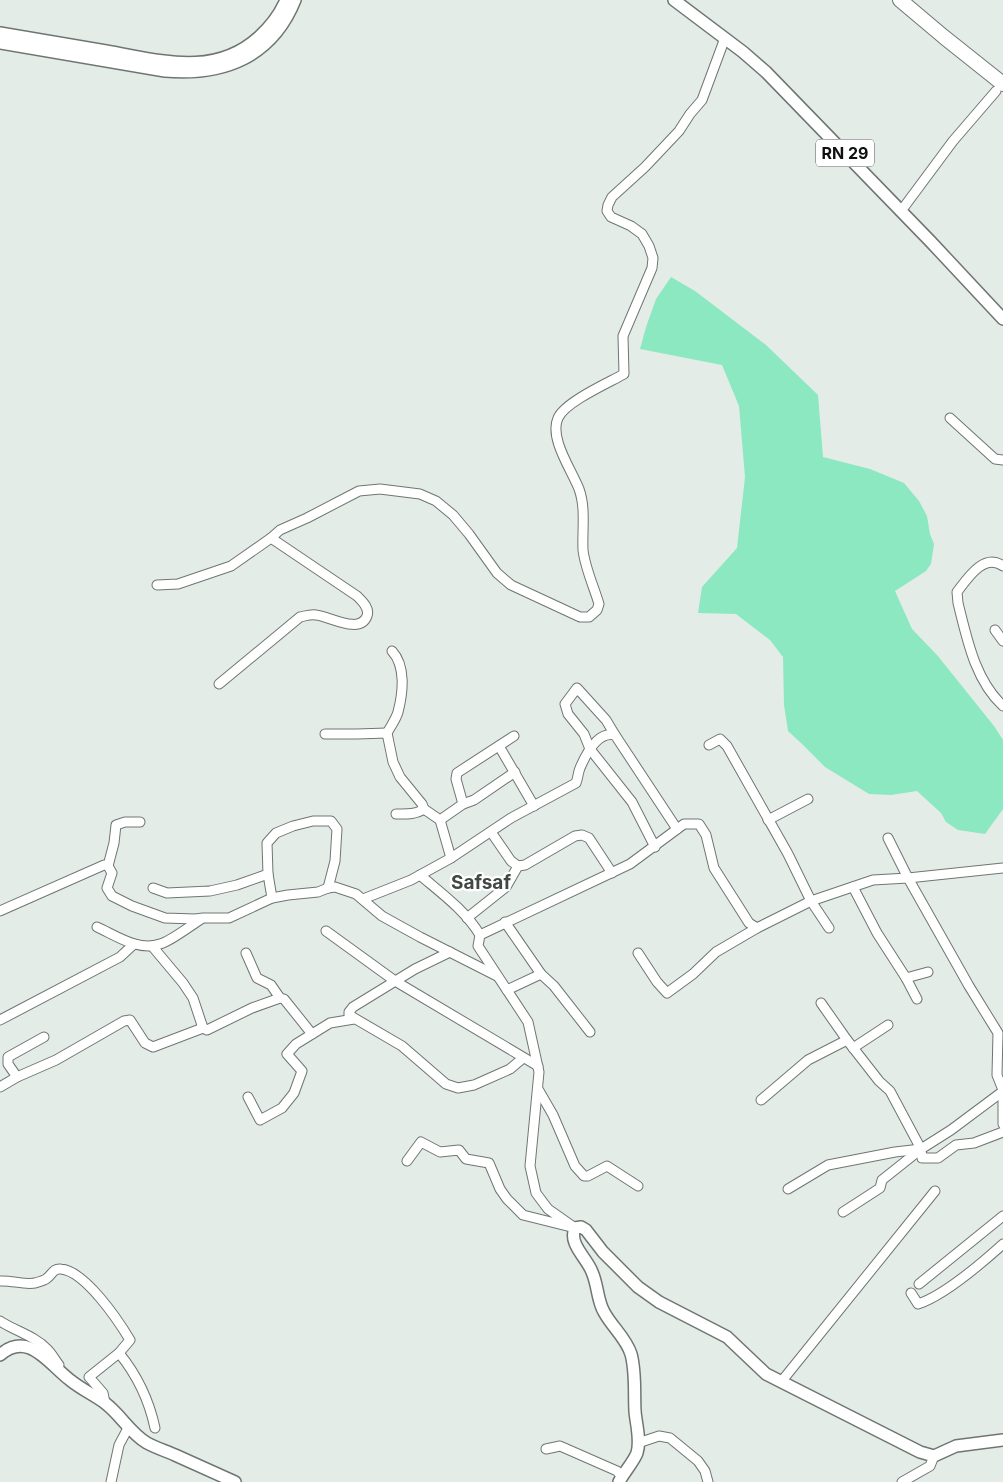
<svg xmlns="http://www.w3.org/2000/svg" width="1003" height="1482" font-family="Inter,sans-serif">
<style>
.green{fill:#8be8c1}
.lines{fill:none;stroke-linecap:round;stroke-linejoin:round}
.minor-casing{stroke:#6f7672;stroke-width:11}
.major-casing{stroke:#6f7672;stroke-width:14}
.highway-casing{stroke:#6f7672;stroke-width:16}
.minor{stroke:#fff;stroke-width:9}
.major{stroke:#fff;stroke-width:11}
.highway{stroke:#fff;stroke-width:14}
.labels{text-anchor:middle;dominant-baseline:central;stroke-width:4.5;stroke-linejoin:round;paint-order:stroke}
.shield{fill:#fff;stroke:#565858;stroke-width:1}
.shield-label{font-size:16px;font-weight:bold;fill:#0e1110}
.neighbourhood-label{font-size:19px;font-weight:bold;fill:#414744;stroke:#fff}
</style>
<rect width="100%" height="100%" fill="#e4ece8"/>
<polygon class="green" points="671,277 695,291 766,345 818,395 823,457 870,469 904,483 919,501 927,516 930,534 934,544 931,564 926,571 895,591 912,629 937,655 994,726 1003,740 1003,809 985,834 958,830 946,822 941,813 917,791 891,795 869,794 825,767 801,743 788,731 784,705 783,657 770,640 736,614 698,613 702,587 737,548 745,477 739,406 722,365 640,349 646,327 656,299"/>
<g class="lines">
<g class="minor-casing">
<g id="minor">
<polyline points="901,211 953,141 996,91"/>
<polyline points="950,418 995,459 1003,460"/>
<path d="M1003,566C984,552 967,579 957,592L958,603C967,639 975,680 1003,706"/>
<polyline points="157,585 178,584 231,566 271,538"/>
<polyline points="995,630 1003,641"/>
<path d="M392,651C406,666 403,693 398,712C396,719 391,726 387,733L393,762L400,777L422,804L424,809L440,820L451,858"/>
<path d="M219,684L300,617C305,616 311,614 316,615C329,616 360,635 367,616C370,608 362,601 357,596L271,538L280,530L307,518L359,491L380,489L420,494L436,501L453,515L469,534L497,573L511,585L580,617H589L597,610L599,604C594,587 585,568 583,550C582,530 586,508 579,489C571,469 549,438 558,418C565,402 608,383 624,374L623,336L652,268L653,258L649,246L642,234L631,226L611,217L607,211L608,205L612,197L645,167L679,131L690,114L702,100L725,38"/>
<polyline points="325,734 357,734 387,733"/>
<polyline points="615,735 606,720 577,688 565,704 568,714 584,734 590,749 632,802 655,847"/>
<polyline points="709,745 720,739 727,746 788,854 811,901 829,928"/>
<polyline points="499,746 534,806"/>
<polyline points="463,804 456,779 457,773 514,736"/>
<path d="M396,814C405,814 415,815 424,809"/>
<polyline points="440,820 463,804 474,800 515,772"/>
<polyline points="768,820 808,799"/>
<polyline points="491,832 511,861 518,866 525,865 575,836 582,835 589,838 612,873"/>
<polyline points="888,838 908,878 969,986 998,1033 997,1075 1003,1090"/>
<polyline points="108,866 114,843 116,825 125,822 140,822"/>
<polyline points="268,874 272,898"/>
<path d="M420,875C441,893 465,910 480,935"/>
<polyline points="853,887 877,933 906,978 928,972"/>
<polyline points="153,888 167,893 210,891 237,885 268,874 267,843 276,833 293,826 313,821 331,821 337,829 335,861 328,888"/>
<path d="M363,899L411,880L451,858L511,818L576,783C578,778 578,773 580,768C586,754 598,731 615,735L677,829"/>
<polyline points="0,911 104,865 108,866 112,873 107,888 112,896 132,906 165,918 195,919 203,918 229,918 272,898 288,895 318,892 328,888 335,887 356,894 382,916 420,937 497,976"/>
<polyline points="467,918 506,887 518,866"/>
<polyline points="505,922 541,974 507,990"/>
<path d="M97,927C115,935 139,952 160,944C171,941 190,926 201,919"/>
<polyline points="326,931 395,981 538,1066"/>
<polyline points="152,946 183,983 193,998 203,1028"/>
<polyline points="450,952 415,969 353,1007 349,1012 349,1015 402,1046 446,1084 458,1088 474,1085 510,1069 523,1058"/>
<polyline points="246,953 257,978 271,985 280,998 284,999 312,1034"/>
<polyline points="638,953 657,982 667,993 693,974 716,952 757,928"/>
<polyline points="541,974 554,986 590,1032"/>
<polyline points="906,978 917,999"/>
<polyline points="821,1003 847,1040 879,1081 890,1091 921,1149"/>
<polyline points="0,1020 120,957 134,944"/>
<polyline points="853,1048 888,1025"/>
<polyline points="17,1077 8,1064 8,1057 44,1037"/>
<polyline points="0,1087 17,1077 56,1060 124,1021 130,1020 145,1043 153,1047 203,1028 207,1030 252,1008 280,998"/>
<polyline points="538,1089 553,1115 575,1166 584,1176 588,1176 607,1166 638,1186"/>
<polyline points="1003,1091 1003,1124"/>
<polyline points="1002,1092 951,1130 921,1149 922,1158 938,1158 956,1145 974,1143 1003,1132"/>
<polyline points="248,1097 260,1120 282,1108 294,1093 302,1071 287,1054 296,1044 330,1023 354,1019"/>
<polyline points="761,1100 808,1060 847,1040"/>
<polyline points="407,1161 421,1142 440,1152 459,1150 466,1159 489,1163 500,1189 507,1199 523,1215 575,1228 548,1209 536,1193 530,1166 539,1072 528,1022 478,946 480,935 630,864 684,824 699,824 706,835 714,868 749,923 757,928 811,901 873,880 908,878 1003,868"/>
<polyline points="788,1189 828,1165 895,1152 921,1149"/>
<polyline points="843,1212 880,1188 882,1180 921,1149"/>
<path d="M0,1281C11,1280 24,1285 35,1283C38,1282 43,1281 46,1279C52,1275 53,1268 61,1269C85,1271 118,1320 130,1340L119,1353L89,1377L103,1393L105,1403"/>
<polyline points="919,1284 1003,1216"/>
<path d="M911,1293L918,1304C943,1296 983,1262 1003,1244"/>
<path d="M0,1321C15,1331 35,1336 47,1349C52,1354 55,1360 59,1365"/>
<path d="M119,1353C137,1375 149,1400 155,1428"/>
<polyline points="781,1382 935,1191"/>
<polyline points="638,1443 659,1436 670,1438 698,1461 705,1471 708,1482"/>
<polyline points="546,1449 560,1446 617,1471 622,1477"/>
<polyline points="111,1482 119,1445 128,1428"/>
<polyline points="902,1482 930,1466 934,1456"/>
</g>
</g>
<g class="major-casing">
<g id="major">
<polyline points="674,0 743,52 766,72 931,242 1003,319"/>
<path d="M0,33C35,39 71,45 106,51C159,60 214,78 259,37C270,27 280,14 286,0"/>
<path d="M0,43L165,71C224,76 272,57 295,0"/>
<path d="M0,1355C28,1330 49,1364 70,1380C81,1389 94,1395 105,1403C121,1415 130,1433 147,1443C156,1448 166,1451 175,1455C195,1464 215,1473 235,1482"/>
<path d="M619,1482C624,1472 633,1463 637,1453C641,1440 636,1424 635,1411C634,1392 636,1372 631,1354C626,1338 612,1327 604,1312C597,1300 598,1285 592,1272C587,1258 568,1244 575,1228L581,1227L586,1230L603,1252L638,1287L659,1302L727,1337L766,1374L920,1452L934,1456L956,1446L1003,1440"/>
</g>
</g>
<g class="highway-casing">
<polyline id="highway" points="900,0 944,37 1003,84"/>
</g>
<use href="#minor" class="minor"/>
<use href="#major" class="major"/>
<use href="#highway" class="highway"/>
</g>
<g class="labels">
<rect class="shield" x="816" y="139.5" width="58" height="27" rx="4"/>
<g class="shield-label">
<text x="845" y="153">RN 29</text>
</g>
<g class="neighbourhood-label">
<text x="481" y="882">Safsaf</text>
</g>
</g>
</svg>
